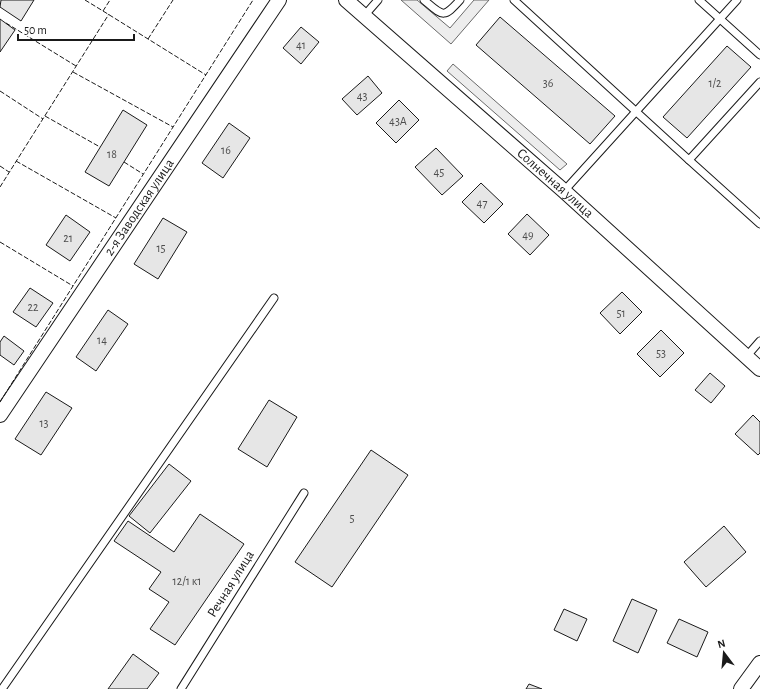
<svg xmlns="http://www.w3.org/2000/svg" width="760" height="689" font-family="'Alegreya Sans',sans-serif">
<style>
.built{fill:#ededed;stroke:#6a6a6a}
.building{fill:#e6e6e6;stroke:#1a1a1a}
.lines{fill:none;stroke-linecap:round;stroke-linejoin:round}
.lane-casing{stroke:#1a1a1a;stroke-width:9}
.street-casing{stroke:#1a1a1a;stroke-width:16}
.lane{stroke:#fff;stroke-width:7}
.street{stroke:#fff;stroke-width:14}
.fence{stroke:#1a1a1a;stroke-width:1;stroke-dasharray:5 2;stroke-linecap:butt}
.labels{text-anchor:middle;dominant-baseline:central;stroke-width:3;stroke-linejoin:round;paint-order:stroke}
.number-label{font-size:12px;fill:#4d4d4d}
.street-label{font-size:14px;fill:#1a1a1a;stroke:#fff}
</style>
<rect width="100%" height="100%" fill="#fff"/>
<g class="built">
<polygon points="401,0 417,0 450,28 474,0 489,0 451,44"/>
<polygon points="453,64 567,164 560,170 447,71"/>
</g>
<g class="building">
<polygon points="1,0 34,0 21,21 0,7"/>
<polygon points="500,17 615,116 590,144 476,45"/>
<polygon points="0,19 15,30 0,52"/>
<polygon points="301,27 319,42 301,64 283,48"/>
<polygon points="727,46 751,67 687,138 663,117"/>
<polygon points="368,76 382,93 357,115 342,99"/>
<polygon points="399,100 419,120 396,143 376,123"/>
<polygon points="123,110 147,125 109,186 85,172"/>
<polygon points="229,123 250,138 223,178 202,163"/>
<polygon points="436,148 463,176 442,195 415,167"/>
<polygon points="481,183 503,204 484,223 462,202"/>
<polygon points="527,214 549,235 530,255 508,234"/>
<polygon points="66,215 90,232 70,261 46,245"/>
<polygon points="163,218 187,232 158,279 134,264"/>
<polygon points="30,288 53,303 36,327 13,312"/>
<polygon points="622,292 642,312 620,334 600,313"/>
<polygon points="108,310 128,324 96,371 76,357"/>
<polygon points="661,330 684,353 660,377 637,354"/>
<polygon points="4,336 24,351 14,365 0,355 0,342"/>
<polygon points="710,373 725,386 711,403 695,390"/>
<polygon points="46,392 72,408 41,455 15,439"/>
<polygon points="269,400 297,417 267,467 238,449"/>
<polygon points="753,415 760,422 760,453 758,455 735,434"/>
<polygon points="371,450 408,475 332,587 295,562"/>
<polygon points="169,464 191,481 150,533 129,516"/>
<polygon points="200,514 244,544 175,645 150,629 169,602 149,589 161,572 114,541 128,521 174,552"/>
<polygon points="724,526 746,552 706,587 684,562"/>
<polygon points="632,599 657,610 638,653 613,641"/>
<polygon points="564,609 587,619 577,641 554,630"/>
<polygon points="679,619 708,632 697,657 667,643"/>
<polygon points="133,654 159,673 147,689 108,689"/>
<polygon points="529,684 542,689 526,689"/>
</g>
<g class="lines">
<g class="lane-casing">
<g id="lane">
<path d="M424,0C443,16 443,19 460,0"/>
<polyline points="514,0 689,160 760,82"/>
<polyline points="699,0 760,55"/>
<polyline points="364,16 378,0"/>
<polyline points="689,160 760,224"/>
<polyline points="564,191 737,0"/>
<polyline points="746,357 760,341"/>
<polyline points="2,689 274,298"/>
<polyline points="181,689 304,493"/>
</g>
</g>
<g class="street-casing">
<g id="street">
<path id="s1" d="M346,0L564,191L760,369"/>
<path id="s2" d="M0,415L279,0"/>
<polyline points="741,689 760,663"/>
</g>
</g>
<use href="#lane" class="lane"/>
<use href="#street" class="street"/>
<g class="fence">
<polyline points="85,0 103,11 110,0"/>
<polyline points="103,11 206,75"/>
<polyline points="6,23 76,66"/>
<polyline points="148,39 173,0"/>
<polyline points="73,72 173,127"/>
<polyline points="0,91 43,119"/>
<polyline points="45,116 100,147"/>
<polyline points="16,161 116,218"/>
<polyline points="124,162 143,174"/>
<polyline points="0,166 9,172"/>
<polyline points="0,187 109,14"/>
<polyline points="0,242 73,286"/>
<polyline points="0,402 253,0"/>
</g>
</g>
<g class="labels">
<g class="number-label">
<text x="301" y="45">41</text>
<text x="548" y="83">36</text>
<text x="715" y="83">1/2</text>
<text x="362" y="96">43</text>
<text x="398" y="121">43А</text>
<text x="226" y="150">16</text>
<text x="112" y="154">18</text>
<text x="439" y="172">45</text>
<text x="482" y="203">47</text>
<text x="528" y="235">49</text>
<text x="68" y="238">21</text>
<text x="161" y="248">15</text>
<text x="33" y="307">22</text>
<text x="621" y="313">51</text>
<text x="102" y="340">14</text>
<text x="661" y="353">53</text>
<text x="44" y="423">13</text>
<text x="352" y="518">5</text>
<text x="187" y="581">12/1 к1</text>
</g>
<g class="street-label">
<text stroke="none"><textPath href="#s1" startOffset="278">Солнечная улица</textPath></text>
<text stroke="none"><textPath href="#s2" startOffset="250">2-я Заводская улица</textPath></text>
<text transform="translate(231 584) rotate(-58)">Речная улица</text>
</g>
</g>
<g transform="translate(724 653) rotate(344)" stroke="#ffffff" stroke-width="3" paint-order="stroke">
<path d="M0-3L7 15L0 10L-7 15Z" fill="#1a1a1a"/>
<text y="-6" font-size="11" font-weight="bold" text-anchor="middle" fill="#1a1a1a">N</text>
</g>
<path d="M18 34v6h116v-6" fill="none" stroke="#1a1a1a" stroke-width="2"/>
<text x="24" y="34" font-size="12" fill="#1a1a1a" stroke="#ffffff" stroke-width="3" paint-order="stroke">50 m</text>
</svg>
